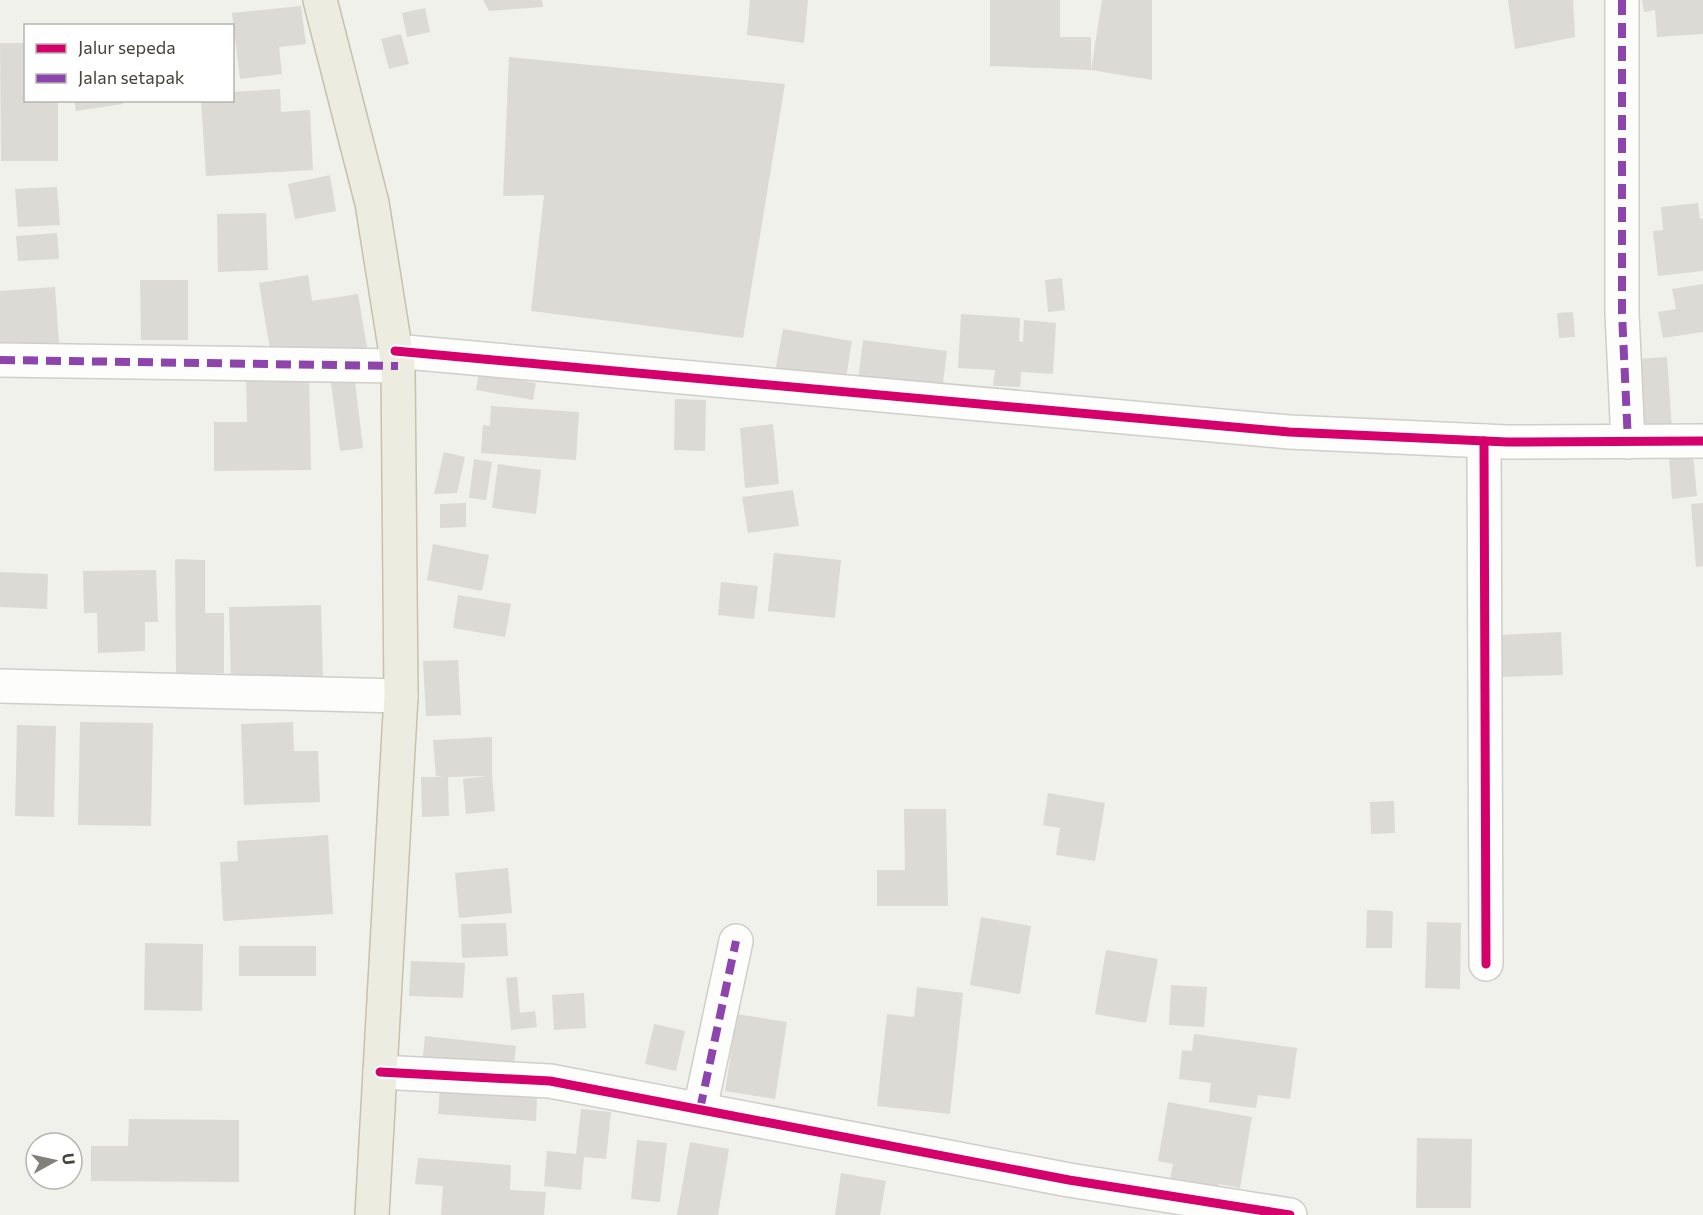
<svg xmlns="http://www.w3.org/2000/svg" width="1703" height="1215" font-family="Commissioner,sans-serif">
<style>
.building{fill:#dbdad5}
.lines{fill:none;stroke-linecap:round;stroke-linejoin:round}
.minor-casing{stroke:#cfceca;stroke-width:36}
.trunk-casing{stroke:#c6c1ab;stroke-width:36}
.minor{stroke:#fdfdfc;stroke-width:33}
.trunk{stroke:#edece1;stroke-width:33}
.quiet{stroke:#8e44ad;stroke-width:8;stroke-dasharray:15 8;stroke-linecap:butt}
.cycleway-casing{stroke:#fff;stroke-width:13}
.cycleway{stroke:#d6006c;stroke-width:9}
</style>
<rect width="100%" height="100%" fill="#f1f1ec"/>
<g class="building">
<polygon points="483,0 542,0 543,7 489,11"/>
<polygon points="750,0 808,0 804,43 747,35"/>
<polygon points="990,0 1060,0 1060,37 1091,37 1091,70 990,66"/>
<polygon points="1102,0 1152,0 1152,80 1091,70"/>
<polygon points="1508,0 1573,0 1575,37 1515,49"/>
<polygon points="1642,0 1703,0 1703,34 1657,37 1655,10 1644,12"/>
<polygon points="301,6 306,44 279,47 282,74 240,79 232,13"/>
<polygon points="425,8 430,32 407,37 402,13"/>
<polygon points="401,34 409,64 389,69 381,39"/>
<polygon points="0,43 26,43 26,100 58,100 58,161 1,161"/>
<polygon points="509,57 785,84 743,338 531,311 544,195 503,196"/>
<polygon points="280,89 281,112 310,110 313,170 206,176 201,100 232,100 232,92"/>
<polygon points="74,100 122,100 123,104 76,111"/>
<polygon points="330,175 336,211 295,219 288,184"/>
<polygon points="57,187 60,225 18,227 15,189"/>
<polygon points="1698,203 1700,219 1703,218 1703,271 1658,276 1653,231 1663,230 1661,207"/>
<polygon points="266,213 268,270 218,272 217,214"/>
<polygon points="57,233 59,259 18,261 16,236"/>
<polygon points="308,275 312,301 358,294 367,347 272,362 259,283"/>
<polygon points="1062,278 1065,310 1048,312 1045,280"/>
<polygon points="140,280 188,280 188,340 141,340"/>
<polygon points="1703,284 1703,332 1663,338 1658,312 1676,309 1672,289"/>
<polygon points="55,287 59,343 0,347 0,291"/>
<polygon points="1573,312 1575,337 1559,338 1557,313"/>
<polygon points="961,314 1020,318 1019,341 1023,342 1024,320 1056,323 1053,374 1021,372 1020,387 993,386 995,370 958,368"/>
<polygon points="783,329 852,341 845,384 775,372"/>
<polygon points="863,340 947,351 942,391 858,380"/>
<polygon points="1667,357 1672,430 1642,431 1637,359"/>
<polygon points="354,373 363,448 340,451 330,376"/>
<polygon points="479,373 536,383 533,400 476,390"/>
<polygon points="309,376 311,470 214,471 214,422 247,422 246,377"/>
<polygon points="675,399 706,400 705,451 674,450"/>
<polygon points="491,406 579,412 576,460 481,453 483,425 490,426"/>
<polygon points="773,424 779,484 745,488 740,428"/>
<polygon points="444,452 465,457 457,493 434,494"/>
<polygon points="1693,455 1697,496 1672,499 1669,457"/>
<polygon points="474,459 492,462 486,500 469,498"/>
<polygon points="498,464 541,470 536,514 492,508"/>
<polygon points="793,490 799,526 748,533 742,497"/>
<polygon points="466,503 466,527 440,528 440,504"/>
<polygon points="1703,503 1703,566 1696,567 1691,504"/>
<polygon points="433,544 489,555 482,591 427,580"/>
<polygon points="774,553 841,560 835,618 768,611"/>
<polygon points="175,559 205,560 205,613 224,613 224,673 176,673"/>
<polygon points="156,570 158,622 145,622 145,651 98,653 97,613 84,613 83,571"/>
<polygon points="0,572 48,574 47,609 0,607"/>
<polygon points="721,582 758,586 754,619 718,615"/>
<polygon points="458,595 511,604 505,637 453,628"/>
<polygon points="321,605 323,678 231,679 229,607"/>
<polygon points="1561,632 1563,675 1501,677 1499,635"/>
<polygon points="458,660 461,715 426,716 423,661"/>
<polygon points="80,722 153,723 151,826 78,825"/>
<polygon points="293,722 294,751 318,751 320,802 244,805 241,724"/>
<polygon points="17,725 56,726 54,817 15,816"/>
<polygon points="492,737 492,776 495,811 466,814 463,779 488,776 448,777 449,816 422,817 421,777 445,777 436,776 433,740"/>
<polygon points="1048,793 1105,803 1095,861 1056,855 1060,828 1043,825"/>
<polygon points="1394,801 1395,833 1371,834 1370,802"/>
<polygon points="904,809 946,809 948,906 877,906 877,870 905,870"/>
<polygon points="328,835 333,914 223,921 220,862 238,861 237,841"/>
<polygon points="508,868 512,913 459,918 455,873"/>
<polygon points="1367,910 1393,911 1392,948 1366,948"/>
<polygon points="981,917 1031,926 1020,994 970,985"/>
<polygon points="1427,922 1461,923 1460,989 1425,988"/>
<polygon points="506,923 508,956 462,958 461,924"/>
<polygon points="145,943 203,944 202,1011 144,1010"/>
<rect x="239" y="946" width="77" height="30"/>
<polygon points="1106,950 1158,959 1146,1023 1095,1014"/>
<polygon points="411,961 465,963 463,998 409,996"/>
<polygon points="517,977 520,1013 535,1011 537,1027 511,1030 506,978"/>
<polygon points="1171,985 1207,987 1204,1027 1169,1025"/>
<polygon points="917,987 963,993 950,1114 877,1106 887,1014 914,1017"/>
<polygon points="584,993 586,1028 554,1030 552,995"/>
<polygon points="737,1014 787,1022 775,1099 725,1091"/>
<polygon points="654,1024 685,1031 676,1071 645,1064"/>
<polygon points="1194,1034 1297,1048 1290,1099 1258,1095 1256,1108 1209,1102 1211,1083 1179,1079 1182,1050 1192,1051"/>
<polygon points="425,1036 516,1046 513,1077 422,1067"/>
<polygon points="440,1087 537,1094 536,1121 438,1114"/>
<polygon points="1168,1102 1252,1117 1240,1188 1219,1184 1217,1195 1187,1189 1188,1180 1169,1185 1173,1164 1158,1161"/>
<polygon points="581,1109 611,1112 606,1159 584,1157 581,1190 544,1186 547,1151 576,1154"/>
<polygon points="129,1119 239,1120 239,1182 91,1181 91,1146 128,1146"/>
<polygon points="1417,1138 1472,1139 1471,1208 1416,1208"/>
<polygon points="637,1140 667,1143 660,1202 631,1199"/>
<polygon points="690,1142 729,1149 718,1215 677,1215"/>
<polygon points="418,1158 511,1165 510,1190 546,1192 544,1215 441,1215 443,1186 415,1184"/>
<polygon points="841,1173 886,1181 880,1215 835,1215"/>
</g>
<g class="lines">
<g class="minor-casing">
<g id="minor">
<polyline points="1622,0 1622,313 1628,442"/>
<polyline points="395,351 1289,432 1507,442 1703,441"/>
<polyline points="0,360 398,366"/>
<polyline points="1484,441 1486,964"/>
<polyline points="0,686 401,696"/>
<polyline points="380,1072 550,1081 1069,1180 1290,1215"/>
<polyline points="700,1109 736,941"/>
</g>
</g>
<g class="trunk-casing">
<polyline id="trunk" points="320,0 372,203 398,366 401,696 372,1215"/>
</g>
<use href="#minor" class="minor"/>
<use href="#trunk" class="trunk"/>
<g class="quiet">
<polyline points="1622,0 1622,313 1628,442"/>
<polyline points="0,360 398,366"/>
<polyline points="700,1109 736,941"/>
</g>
<g class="cycleway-casing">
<g id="cycleway">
<polyline points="395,351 1289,432 1507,442 1703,441"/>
<polyline points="1484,441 1486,964"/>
<polyline points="380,1072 550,1081 1069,1180 1290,1215"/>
</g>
</g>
<use href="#cycleway" class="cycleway"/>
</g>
<rect x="24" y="24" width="210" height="78" fill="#ffffff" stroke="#b5b4b0" stroke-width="1.5"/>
<rect x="36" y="44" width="30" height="9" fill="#d6006c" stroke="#b5b4b0" stroke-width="1.5"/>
<text x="78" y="54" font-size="18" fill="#474339">Jalur sepeda</text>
<rect x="36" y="74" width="30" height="9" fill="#8e44ad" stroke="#b5b4b0" stroke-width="1.5"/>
<text x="78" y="84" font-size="18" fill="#474339">Jalan setapak</text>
<g transform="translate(54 1161) rotate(82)"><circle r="28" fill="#ffffff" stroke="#b5b4b0" stroke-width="1.5"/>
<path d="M0-4.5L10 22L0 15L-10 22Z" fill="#828078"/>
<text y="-9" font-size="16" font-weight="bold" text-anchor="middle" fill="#474339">U</text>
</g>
</svg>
